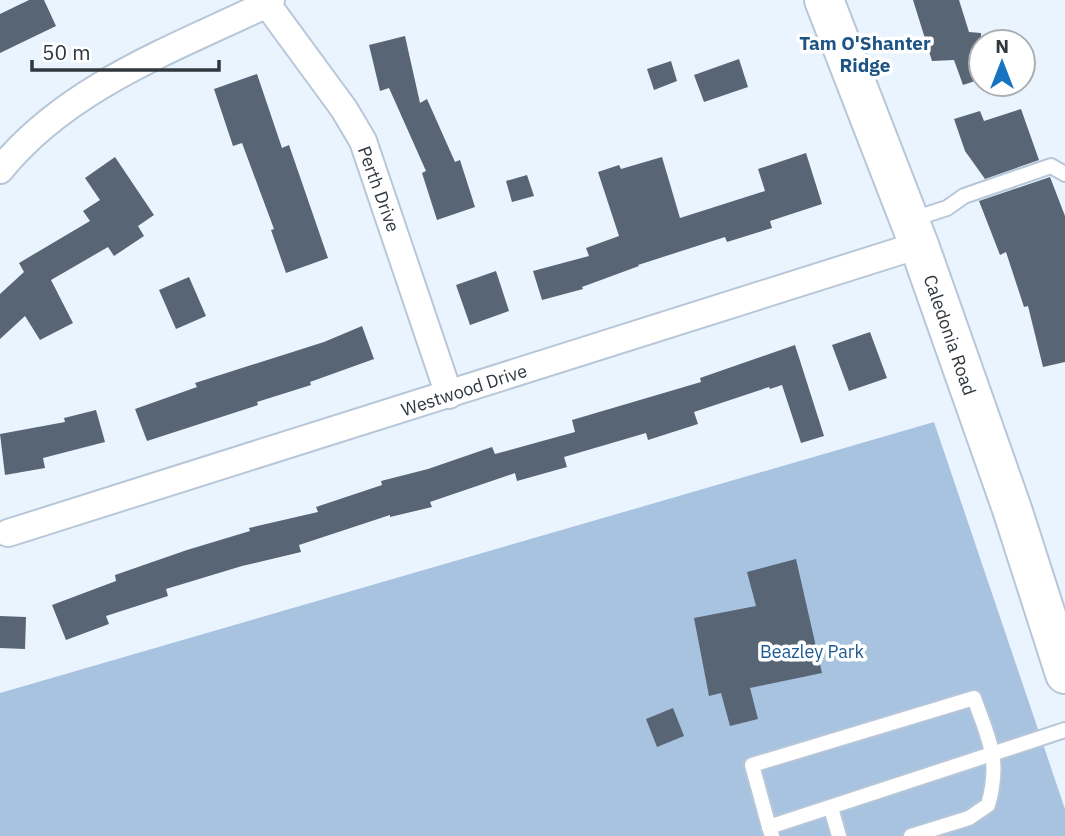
<svg xmlns="http://www.w3.org/2000/svg" width="1065" height="836" font-family="'IBM Plex Sans',sans-serif">
<style>
.green{fill:#a8c3e0}
.building{fill:#576574}
.lines{fill:none;stroke-linecap:round;stroke-linejoin:round}
.lane-casing{stroke:#b7c7d8;stroke-width:18}
.street-casing{stroke:#b7c7d8;stroke-width:30}
.secondary-casing{stroke:#b7c7d8;stroke-width:42}
.lane{stroke:#fff;stroke-width:14}
.street{stroke:#fff;stroke-width:26}
.secondary{stroke:#fff;stroke-width:38}
.labels{text-anchor:middle;dominant-baseline:central;stroke-width:7;stroke-linejoin:round;paint-order:stroke}
.street-label{font-size:18px;fill:#30373e;stroke:#fff}
.park-label{font-size:18px;fill:#1d5a91;stroke:#fff}
.neighbourhood-label{font-size:19px;font-weight:bold;fill:#1d5485;stroke:#fff}
</style>
<rect width="100%" height="100%" fill="#eaf4fe"/>
<polygon class="green" points="934,422 1065,809 1065,836 0,836 0,693"/>
<g class="building">
<polygon points="29,0 44,0 56,26 0,53 0,14"/>
<polygon points="913,0 959,0 969,32 981,33 981,79 963,85 954,60 932,61"/>
<polygon points="405,36 420,103 427,99 455,162 460,160 475,207 437,220 422,173 426,171 389,88 380,91 369,45"/>
<polygon points="739,59 748,87 704,102 694,75"/>
<polygon points="671,61 677,81 654,90 647,69"/>
<polygon points="257,74 282,148 289,145 328,258 286,273 271,230 274,229 242,143 233,146 214,89"/>
<polygon points="1021,109 1039,160 985,179 965,151 954,119 980,111 984,121"/>
<polygon points="806,153 822,204 770,221 772,228 727,242 725,237 638,265 639,266 582,287 583,289 542,300 533,271 589,256 586,248 619,236 598,172 619,165 621,169 662,157 680,218 765,191 758,169"/>
<polygon points="115,157 154,215 138,226 144,236 114,256 108,247 51,280 73,323 40,340 25,316 0,339 0,294 24,272 19,263 90,221 83,211 100,200 85,178"/>
<polygon points="527,175 534,196 512,202 506,181"/>
<polygon points="1050,177 1065,216 1065,362 1043,367 1028,306 1024,307 1006,252 1000,255 979,201"/>
<polygon points="496,271 509,311 470,325 456,285"/>
<polygon points="189,277 206,316 176,329 159,290"/>
<polygon points="362,326 374,359 310,382 311,385 257,402 258,405 147,441 135,409 197,387 195,383 324,342"/>
<polygon points="870,332 887,378 849,391 832,345"/>
<polygon points="795,345 824,436 801,443 782,385 770,389 769,387 694,412 698,424 648,440 646,433 564,457 567,467 517,481 515,473 430,502 432,507 390,517 390,515 299,545 301,552 242,566 166,589 168,596 106,616 109,624 66,640 52,605 116,581 115,575 187,550 250,531 249,528 318,512 316,507 382,485 381,481 428,469 492,447 495,454 575,432 572,420 701,382 700,378"/>
<polygon points="96,410 105,442 43,458 45,468 5,475 0,434 65,422 64,418"/>
<polygon points="796,559 822,673 750,688 758,719 730,726 721,693 709,696 694,618 756,606 747,572"/>
<polygon points="0,616 26,617 25,649 0,648"/>
<polygon points="673,708 684,736 657,747 646,719"/>
</g>
<g class="lines">
<g class="lane-casing">
<g id="lane">
<polyline points="910,220 947,208 964,196 1051,166 1065,174"/>
<polyline points="831,808 839,836"/>
<path d="M769,827L752,765L974,698C989,740 1001,760 988,805L969,818L911,836"/>
<polyline points="772,836 769,827 1065,730"/>
</g>
</g>
<g class="street-casing">
<g id="street">
<polyline points="267,4 344,109 363,141 449,395"/>
<path d="M0,170C67,87 173,49 267,4L271,0"/>
<polyline points="8,533 919,245"/>
</g>
</g>
<g class="secondary-casing">
<polyline id="secondary" points="824,0 919,245 1012,509 1065,674"/>
</g>
<use href="#lane" class="lane"/>
<use href="#street" class="street"/>
<use href="#secondary" class="secondary"/>
</g>
<g class="labels">
<g class="street-label">
<text transform="translate(379 189) rotate(70)">Perth Drive</text>
<text transform="translate(950 335) rotate(71)">Caledonia Road</text>
<text transform="translate(464 390) rotate(-18)">Westwood Drive</text>
</g>
<g class="park-label">
<text x="812" y="651">Beazley Park</text>
</g>
<g class="neighbourhood-label">
<text x="865" y="43">Tam O'Shanter<tspan x="865" dy="22">Ridge</tspan></text>
</g>
</g>
<g transform="translate(1002 63)"><circle r="33" fill="#ffffff" stroke="#acafb2" stroke-width="2"/>
<path d="M0-5L12 26L0 18L-12 26Z" fill="#1674c0"/>
<text y="-10" font-size="19" font-weight="bold" text-anchor="middle" fill="#30373e">N</text>
</g>
<path d="M32 60v10h187v-10" fill="none" stroke="#30373e" stroke-width="3.5"/>
<text x="42" y="60" font-size="21" fill="#30373e" stroke="#ffffff" stroke-width="5" paint-order="stroke">50 m</text>
</svg>
